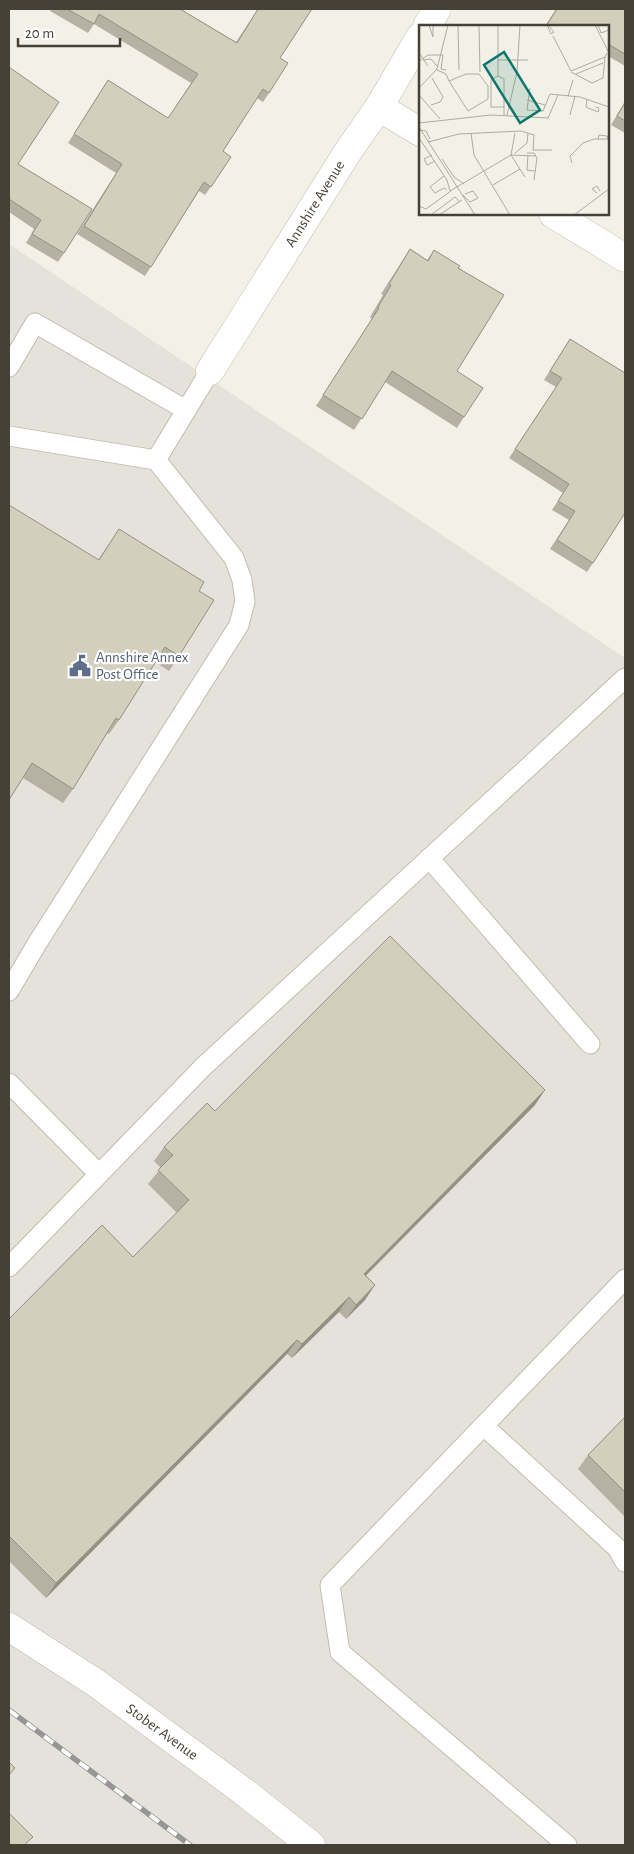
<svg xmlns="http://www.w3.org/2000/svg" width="634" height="1854" font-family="'Alegreya Sans',sans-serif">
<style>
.industrial{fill:#e5e2dc}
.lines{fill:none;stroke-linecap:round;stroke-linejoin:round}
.lane-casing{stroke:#c1bcad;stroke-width:21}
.street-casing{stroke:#c1bcad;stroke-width:29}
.lane{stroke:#fff;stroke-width:19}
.street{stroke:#fff;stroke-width:28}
.rail-casing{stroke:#969696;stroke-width:5.5}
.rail{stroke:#fff;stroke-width:4;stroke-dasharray:11;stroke-linecap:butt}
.wall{fill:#b6b1a3}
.shaded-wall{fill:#949084}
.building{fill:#d4cebd;stroke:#949084}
.labels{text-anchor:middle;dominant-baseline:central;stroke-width:4.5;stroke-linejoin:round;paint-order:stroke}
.street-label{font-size:15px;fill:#464136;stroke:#fff}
.service-label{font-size:15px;fill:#4e5e75;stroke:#fff;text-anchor:start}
.inset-road{fill:none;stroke:#aeaba0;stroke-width:1}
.view{fill:#0f766e;fill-opacity:0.15;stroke:#0f766e;stroke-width:2.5}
.inset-edge{fill:none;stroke:#464136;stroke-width:2.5}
</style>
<rect width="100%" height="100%" fill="#f3f1e7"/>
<polygon class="industrial" points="9,244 625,658 625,1845 9,1845"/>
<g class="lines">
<g class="lane-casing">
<g id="lane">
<polyline points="9,367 35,323 186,410"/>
<polyline points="9,436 156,460 234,558 242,580 245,601 239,625 38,942 9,991"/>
<polyline points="156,460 210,371"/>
<polyline points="429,858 590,1044"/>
<polyline points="9,1083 99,1174"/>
<polyline points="9,1267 203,1067 625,678"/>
<polyline points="484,1426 617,1548 625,1562"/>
<polyline points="567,1845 340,1652 330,1585 625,1279"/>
</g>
</g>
<g class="street-casing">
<g id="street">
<polyline points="427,26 437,9"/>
<polyline points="379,107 420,132"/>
<polyline points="553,214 625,258"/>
<polyline points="210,371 349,150 379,107 420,37"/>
<polyline points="9,1627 96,1683 243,1791 311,1845"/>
</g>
</g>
<use href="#lane" class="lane"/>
<use href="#street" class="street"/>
<g class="rail-casing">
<polyline id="rail" points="9,1710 190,1845"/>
</g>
<use href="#rail" class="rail"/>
</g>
<g class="wall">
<polygon points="51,9 180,9 236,42 258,9 312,9 280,58 269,93 263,102 257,98 223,151 231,157 205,195 199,191 145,276 77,234 116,173 68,143 108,80 168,118 191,83 94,24 88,33 50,11"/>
<polygon points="556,9 625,9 625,66 608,56 608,26 545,26"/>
<polygon points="9,67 18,164 64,253 58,262 26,243 34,229 9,212"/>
<polygon points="625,101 625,133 611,125"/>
<polygon points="410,249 427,260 434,250 458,268 457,371 464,417 457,428 385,382 354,430 316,406 372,319 370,317 383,295 381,294"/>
<polygon points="570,339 593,563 587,572 550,549 569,520 552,510 563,493 509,458 556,387 544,380"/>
<polygon points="119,529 199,591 179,656 169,671 155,662 119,720 109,734 107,733 73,789 63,803 23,778 98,560"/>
<polygon points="535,1105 366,1276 365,1300 346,1319 339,1312 292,1358 287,1354 46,1598 9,1561 9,1319 133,1257 177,1213 148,1184 161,1168 154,1161 164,1147 215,1111"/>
<polygon points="625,1417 625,1517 578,1469 588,1455"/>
</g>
<g class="shaded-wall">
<polygon points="545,1090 535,1105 353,1288 364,1274"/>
<polygon points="375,1285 365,1300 346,1319 356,1305"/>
<polygon points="349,1297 339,1312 292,1358 302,1344"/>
<polygon points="297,1340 287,1354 46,1598 56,1583"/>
</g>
<g class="building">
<polygon points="67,9 180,9 237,43 258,9 312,9 280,58 288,63 269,93 263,89 223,151 231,157 211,187 204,182 151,267 84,226 122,164 74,134 108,80 168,118 198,74 99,14 94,24"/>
<polygon points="557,9 625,9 625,54 608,44 608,26 546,26"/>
<polygon points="9,67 59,102 18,164 92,209 64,253 32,234 41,220 9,199"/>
<polygon points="625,103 625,121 617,116"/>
<polygon points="410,249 428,261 434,250 460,266 458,268 504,295 457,371 483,388 464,417 392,371 362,419 323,395 379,308 378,307 391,285 389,284"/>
<polygon points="570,339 625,373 625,513 593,563 557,540 575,511 558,501 569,484 515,449 562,378 550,371"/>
<polygon points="9,505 99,560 119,529 204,582 199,591 214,600 179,656 165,647 119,720 116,718 73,789 32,763 9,800"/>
<polygon points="390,936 545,1090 364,1274 375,1285 356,1305 349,1297 302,1344 297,1340 56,1583 9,1536 9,1319 102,1225 133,1257 189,1200 158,1170 173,1155 164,1147 207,1103 215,1111"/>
<polygon points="625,1417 625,1492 588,1455"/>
<polygon points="9,1762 15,1768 9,1775"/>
<polygon points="9,1813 33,1837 24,1845 9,1845"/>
</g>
<defs>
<g id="civic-bare" transform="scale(1.725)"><path d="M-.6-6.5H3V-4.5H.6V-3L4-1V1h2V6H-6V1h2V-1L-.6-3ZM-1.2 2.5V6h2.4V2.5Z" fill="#5c6f8a" stroke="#fff" stroke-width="2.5" paint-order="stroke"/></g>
</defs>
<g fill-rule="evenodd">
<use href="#civic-bare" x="80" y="666"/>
</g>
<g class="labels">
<g class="street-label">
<text transform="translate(315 204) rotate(-58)">Annshire Avenue</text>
<text transform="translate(162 1732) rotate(36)">Stober Avenue</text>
</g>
<g class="service-label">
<text x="96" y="657">Annshire Annex<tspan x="96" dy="17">Post Office</tspan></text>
</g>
</g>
<g transform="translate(419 25)">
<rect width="190" height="190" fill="#f3f1e7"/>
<path class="inset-road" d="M10,0L14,12V0M39,0L40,45M60,0L61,47M79,0V51M128,0L132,9L135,7L129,0M176,0L190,28M179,0L182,8L190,5M134,11L152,46L186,32L188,28M0,28L9,41M4,35L12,34L19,42M79,35H109M0,36L9,30H24L22,44L27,45M18,45L27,49L30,56L49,86L69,74V61L60,49H47L30,56M152,47L173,58L184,53L186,32M157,49L184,38M0,63L18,44L29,0M111,63L108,85L124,86L131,69L161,72L190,82M0,70L21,94M149,71L154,55M168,74L167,82L179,87L180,83L177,82M108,75L126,80M12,80L21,77L24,72L13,53M85,90V54L79,51L72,55V82H85M88,90L98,47L101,0M151,90L156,71M0,98L72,90L129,93L139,70M0,102L56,190M1,105L7,106L11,114M52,108L55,130L91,190M96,108L92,130L106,152M0,113L28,155L31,166L92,130L117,131M179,114L180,110L188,111L189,114M9,117L40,109L102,106L115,110L114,125M114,125H133M96,128L108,118L109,108M108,128H115L118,133L115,155M13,130L5,134L8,140L16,136M109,130L108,145L116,146M23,134L35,152L45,159M153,138L151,131L164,118L175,114H190M25,151L11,162L16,168L25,163L28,165M74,160L101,144M178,168L173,164L178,161L181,166M44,170L51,177L59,173L54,166L46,169M0,181L7,184L32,166M12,190L36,172L41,177M20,190L43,175M155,190L190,164"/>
<path class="view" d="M85,27L121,85L101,98L65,40Z"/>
<rect width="190" height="190" class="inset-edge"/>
</g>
<rect width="634" height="1854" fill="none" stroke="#464136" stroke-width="20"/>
<path d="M18 38v8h102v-8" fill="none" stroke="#464136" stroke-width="2.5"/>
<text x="25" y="38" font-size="15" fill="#464136" stroke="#ffffff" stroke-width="4" paint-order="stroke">20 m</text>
</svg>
